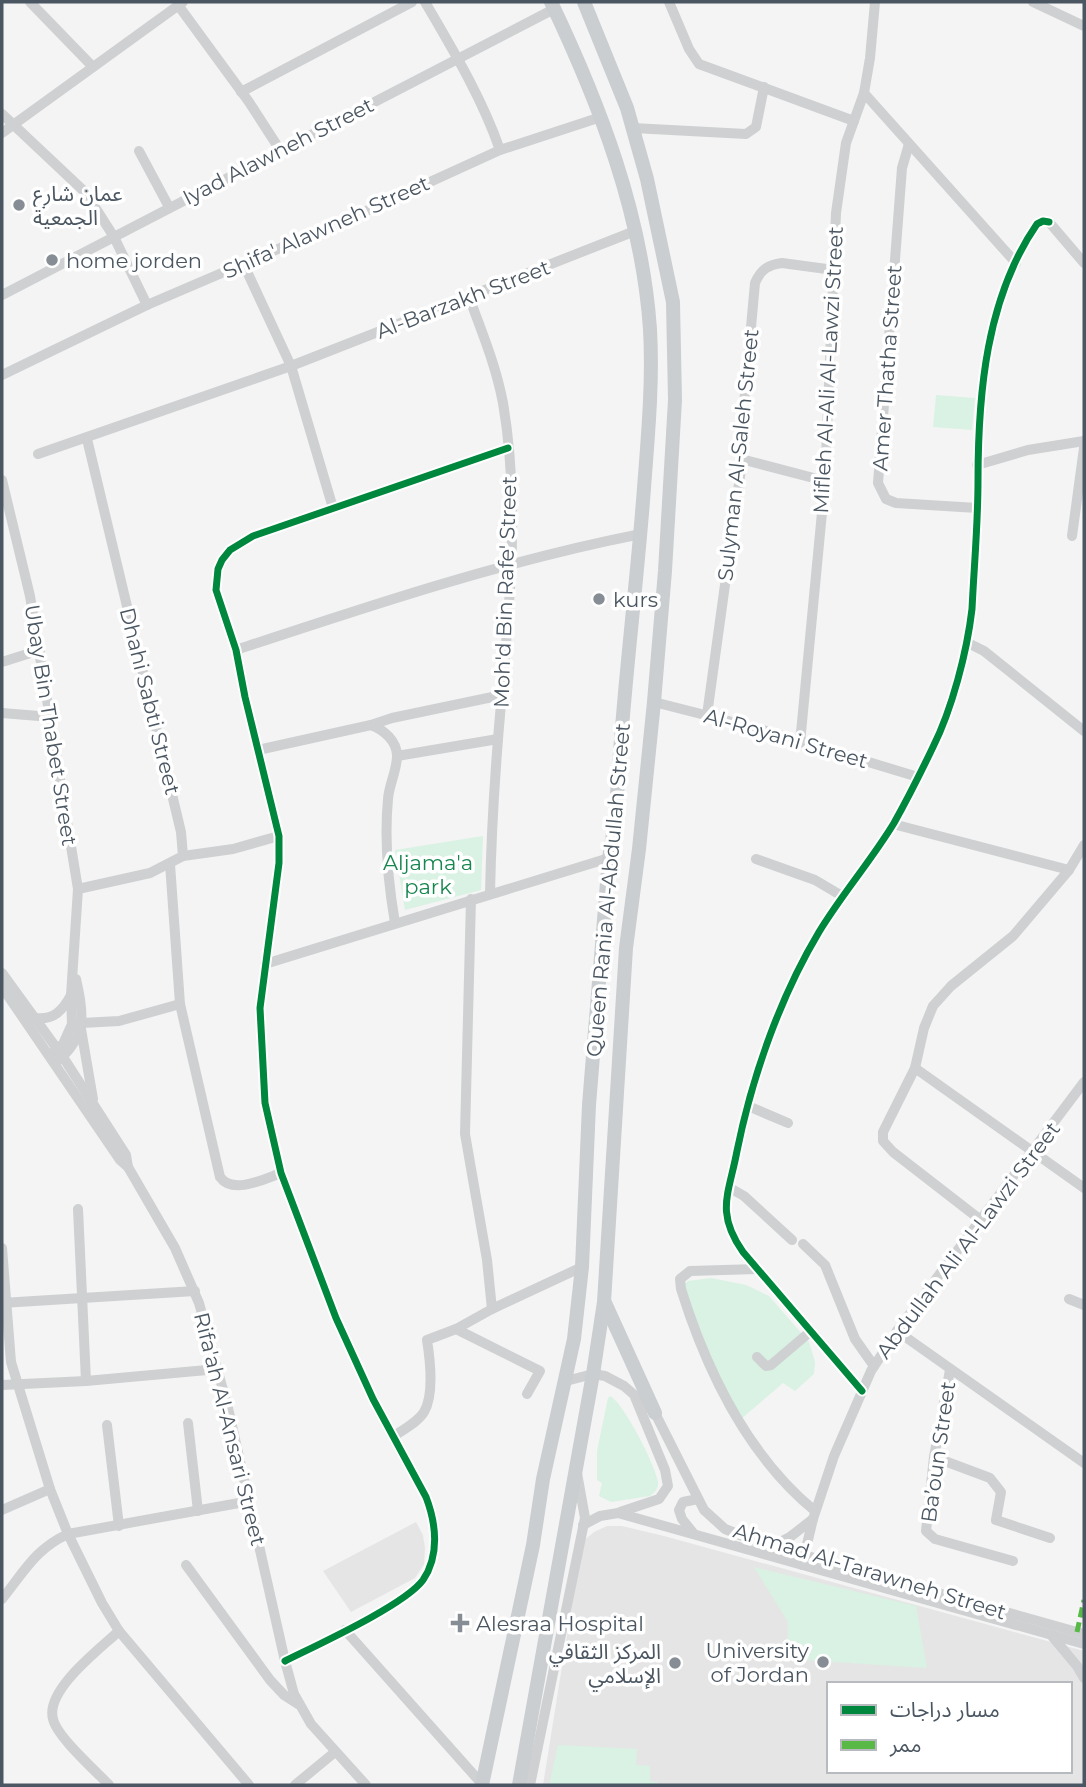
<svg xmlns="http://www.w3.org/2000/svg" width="1086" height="1787" font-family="Montserrat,'Noto Sans Arabic',sans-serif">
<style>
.education{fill:#e6e5e6;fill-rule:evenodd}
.green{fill:#d9f2e3}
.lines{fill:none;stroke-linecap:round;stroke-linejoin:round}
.minor{stroke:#ced0d2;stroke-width:10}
.major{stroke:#caced1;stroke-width:14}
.quiet{stroke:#58b947;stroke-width:5;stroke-dasharray:10 5;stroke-linecap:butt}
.cycleway-casing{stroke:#fff;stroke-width:11}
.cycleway{stroke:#00873e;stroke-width:7}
.poi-dot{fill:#868d94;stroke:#fff;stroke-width:2.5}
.labels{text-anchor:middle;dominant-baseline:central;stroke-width:7;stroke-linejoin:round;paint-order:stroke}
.street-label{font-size:21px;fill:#4a5661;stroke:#fff}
.poi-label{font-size:21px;fill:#4a5661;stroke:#fff;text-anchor:start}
.park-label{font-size:21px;fill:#17864f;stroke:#fff}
</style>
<rect width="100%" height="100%" fill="#f4f4f4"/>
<g class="education">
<polygon points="416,1522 423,1535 425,1548 424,1564 415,1578 351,1612 323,1571"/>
<path d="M607,1526H622L664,1536L1084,1651V1785H543L582,1542L594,1532ZM829,1684H1070V1771H829Z"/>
</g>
<g class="green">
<polygon points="936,395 975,398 972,430 933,427"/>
<polygon points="483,836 481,890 405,910 395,850"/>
<polygon points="711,1278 746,1285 769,1296 809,1342 815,1362 814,1374 795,1391 783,1383 740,1420 725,1394 683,1285 688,1281"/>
<path d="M610,1396C623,1402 656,1466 658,1482C659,1488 655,1492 650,1496L611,1502L599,1496L602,1483L597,1480V1451L608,1398Z"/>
<polygon points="754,1567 916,1606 927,1668 787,1659 788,1622"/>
<polygon points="558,1745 637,1749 636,1765 650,1766 650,1781 657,1782 657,1785 549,1785"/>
</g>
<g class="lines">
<g class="minor">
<polyline points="30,2 93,67"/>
<polyline points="669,2 689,49 699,64 854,121"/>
<polyline points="1033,2 1084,26"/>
<polyline points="178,5 249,102 280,150"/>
<polyline points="241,92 412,2"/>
<polyline points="864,93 1016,263"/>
<polyline points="2,114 86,193 114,237 147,305"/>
<polyline points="633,128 746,134 756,127 764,87"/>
<polyline points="2,133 183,2"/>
<polyline points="909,144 902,168 878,483 886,499 896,503 977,508"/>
<polyline points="500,150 601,117"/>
<polyline points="139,151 169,207"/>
<polyline points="1049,222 1084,263"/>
<polyline points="243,263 291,366 333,508"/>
<polyline points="2,295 554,9"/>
<path d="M469,297C482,332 496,366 503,403C522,514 507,628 498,739C494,790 491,842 490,894"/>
<path d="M2,375L147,305L362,213L500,150C482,98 453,50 425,2"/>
<polyline points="38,454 291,366 635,231"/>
<polyline points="741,459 825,481"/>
<polyline points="977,465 1028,450 1084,441"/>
<polyline points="2,480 30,596 78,889 71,995 72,1024 63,1044 50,1055"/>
<polyline points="1072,536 1084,448"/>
<polyline points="968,643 984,651 1084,731"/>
<path d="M236,650C369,606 503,561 641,534"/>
<polyline points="2,662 40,650"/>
<polyline points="654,702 756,728 918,777"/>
<polyline points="2,713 51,717"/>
<path d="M707,715L741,469L743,415L755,283C761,269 768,265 782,263L834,270"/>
<polyline points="371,725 392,718 502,695"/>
<polyline points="800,743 825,481 836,213 846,143 864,93 870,58 875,2"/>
<path d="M258,750L371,725C384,730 397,741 397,756C397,770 389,785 388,799C384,841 388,882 395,923"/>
<polyline points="397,756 498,739"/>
<polyline points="893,824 1069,870"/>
<polyline points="183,856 233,849 279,836"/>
<polyline points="756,859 815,880 842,896"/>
<path d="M170,864L180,1004L220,1177C233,1195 264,1179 281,1173"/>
<polyline points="78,889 150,873 183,856 181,832 87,439"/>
<polyline points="265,964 609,858"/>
<polyline points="2,973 63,1057 126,1155 128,1167 175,1248 199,1303 228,1408 285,1661 294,1694 311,1724 366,1785"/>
<polyline points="2,987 120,1160 128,1167"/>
<path d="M36,1018C54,1020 63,1010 71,995"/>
<polyline points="82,1023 119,1021 180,1004"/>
<polyline points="81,1029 93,1099"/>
<path d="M59,1060C87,1035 84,1013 76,979"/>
<polyline points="915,1068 1084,1188"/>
<polyline points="748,1106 788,1123"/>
<polyline points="730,1188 744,1196 792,1240"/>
<polyline points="78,1209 86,1381"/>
<polyline points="982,1221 893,1152 883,1141 883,1132 915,1068 924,1028 933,1006 951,986 1013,936 1069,870 1084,845"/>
<polyline points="803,1244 825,1265 855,1339 874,1366"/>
<polyline points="2,1248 11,1362 50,1489 68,1534 102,1603 119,1631 249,1785"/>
<path d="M757,1269L690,1271L680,1279L681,1289C707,1372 748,1456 815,1511"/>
<polyline points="1069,1299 1084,1305"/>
<polyline points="2,1303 195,1291"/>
<polyline points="492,1309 582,1267"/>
<polyline points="456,1329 540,1371 527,1394"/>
<polyline points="897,1331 1084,1463"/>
<polyline points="757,1357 766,1366 771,1365 811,1331"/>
<polyline points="950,1370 934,1457 926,1531 935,1539 1013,1561"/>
<polyline points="566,1381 593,1374 605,1376 624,1386 655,1413 704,1510 725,1529 753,1540 835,1564 1084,1634"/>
<polyline points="2,1385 86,1381 218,1369"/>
<path d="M862,1391L743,1252C715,1212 729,1194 737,1151C752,1077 780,997 819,932C842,894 871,861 894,823C908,798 921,772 933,747C952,709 967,652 972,609C974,567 978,524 978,481C978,394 986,298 1037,224L1043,221L1049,222"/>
<polyline points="188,1423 198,1511"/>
<polyline points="107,1425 119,1526"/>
<path d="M394,1436C404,1429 418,1422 424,1412C434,1395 430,1359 427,1340L456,1329L492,1309L487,1260L465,1134L471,899"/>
<polyline points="934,1457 990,1478 1001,1492 996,1520 1050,1538"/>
<polyline points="2,1510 50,1489"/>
<polyline points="620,1512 659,1499 668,1486 665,1470 635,1397"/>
<polyline points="583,1525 600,1516 618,1513 1084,1644"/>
<polyline points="694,1534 682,1519 679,1510 683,1502 698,1499"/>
<polyline points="773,1546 790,1537 813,1519"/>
<polyline points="186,1565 270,1680 284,1695 298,1704"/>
<polyline points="802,1565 813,1519 834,1456 871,1371 897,1331 1084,1082"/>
<path d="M2,1599C24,1572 35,1549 68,1534L250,1501"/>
<polyline points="345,1630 482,1784"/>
<polyline points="1052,1636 1077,1666 1084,1678"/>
<path d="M285,1661C315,1646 405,1605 423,1580C440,1555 436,1523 426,1497L373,1399L336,1318L281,1173L265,1103L260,1008L279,863V836L245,697L236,650L216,590L218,569L222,560L230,550L253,536L508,448"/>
<path d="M109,1785C96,1771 57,1737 53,1719C45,1690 100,1649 119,1631"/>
<polyline points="295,1785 335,1752"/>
<polyline points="530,1785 585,1518 577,1473"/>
</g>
<g class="major">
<polyline points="605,1303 655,1413"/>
<path d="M482,1785L533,1545L543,1479L574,1339L582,1267L589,1105L609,858L616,815C621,705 636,597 644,488C648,435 653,382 650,329C642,214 600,105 551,2"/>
<polyline points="519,1785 593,1374 604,1302 626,948 639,849 654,702 665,571 675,400 673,302 647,179 627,108 584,2"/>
</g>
<polyline class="quiet" points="1077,1632 1084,1600"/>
<g class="cycleway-casing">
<g id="cycleway">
<path d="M862,1391L743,1252C715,1212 729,1194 737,1151C752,1077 780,997 819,932C842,894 871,861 894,823C908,798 921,772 933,747C952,709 967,652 972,609C974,567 978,524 978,481C978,394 986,298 1037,224L1043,221L1049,222"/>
<path d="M285,1661C315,1646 405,1605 423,1580C440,1555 436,1523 426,1497L373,1399L336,1318L281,1173L265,1103L260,1008L279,863V836L245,697L236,650L216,590L218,569L222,560L230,550L253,536L508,448"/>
</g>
</g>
<use href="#cycleway" class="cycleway"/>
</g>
<g class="poi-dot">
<circle cx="19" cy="205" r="7"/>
<circle cx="52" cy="260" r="7"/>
<circle cx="599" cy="599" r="7"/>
<path d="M456.5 1612.5h7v7h7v7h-7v7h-7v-7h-7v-7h7z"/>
<circle cx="823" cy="1662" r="7"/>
<circle cx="675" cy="1663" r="7"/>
</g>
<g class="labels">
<g class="street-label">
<text transform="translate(278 151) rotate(-27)">Iyad Alawneh Street</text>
<text transform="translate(326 227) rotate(-24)">Shifa' Alawneh Street</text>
<text transform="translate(463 299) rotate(-21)">Al-Barzakh Street</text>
<text transform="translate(887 368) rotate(-86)">Amer Thatha Street</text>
<text transform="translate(828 370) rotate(-87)">Mifleh Al-Ali Al-Lawzi Street</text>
<text transform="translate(738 455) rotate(-84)">Sulyman Al-Saleh Street</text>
<text transform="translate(505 592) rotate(-88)">Moh'd Bin Rafe' Street</text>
<text transform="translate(150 701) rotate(76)">Dhahi Sabti Street</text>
<text transform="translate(51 725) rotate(81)">Ubay Bin Thabet Street</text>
<text transform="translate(786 738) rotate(16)">Al-Royani Street</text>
<text transform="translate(608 890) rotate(-85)">Queen Rania Al-Abdullah Street</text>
<text transform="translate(968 1240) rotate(-53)">Abdullah Ali Al-Lawzi Street</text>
<text transform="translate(230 1429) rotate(76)">Rifa'ah Al-Ansari Street</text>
<text transform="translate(938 1452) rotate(-82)">Ba’oun Street</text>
<text transform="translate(870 1571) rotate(17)">Ahmad Al-Tarawneh Street</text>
</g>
<g class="poi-label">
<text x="33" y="193">عمان شارع<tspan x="33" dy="24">الجمعية</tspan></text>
<text x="66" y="260">home jorden</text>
<text x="613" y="599">kurs</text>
<text x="476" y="1623">Alesraa Hospital</text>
<text x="809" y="1650" text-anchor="end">University<tspan x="809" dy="24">of Jordan</tspan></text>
<text x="661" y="1651" text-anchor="end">المركز الثقافي<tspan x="661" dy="24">الإسلامي</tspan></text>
</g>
<g class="park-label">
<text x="428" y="862">Aljama'a<tspan x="428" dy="24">park</tspan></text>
</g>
</g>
<rect width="1086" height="1787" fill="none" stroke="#4a5661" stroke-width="7"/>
<rect x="827" y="1682" width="245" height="91" fill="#ffffff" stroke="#b7bbc0" stroke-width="2"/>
<rect x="841" y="1705" width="35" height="10" fill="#00873e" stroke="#b7bbc0" stroke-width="2"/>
<text x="890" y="1717" font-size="21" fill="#4a5661">مسار دراجات</text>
<rect x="841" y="1740" width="35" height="10" fill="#58b947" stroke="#b7bbc0" stroke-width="2"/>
<text x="890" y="1752" font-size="21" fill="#4a5661">ممر</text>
</svg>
